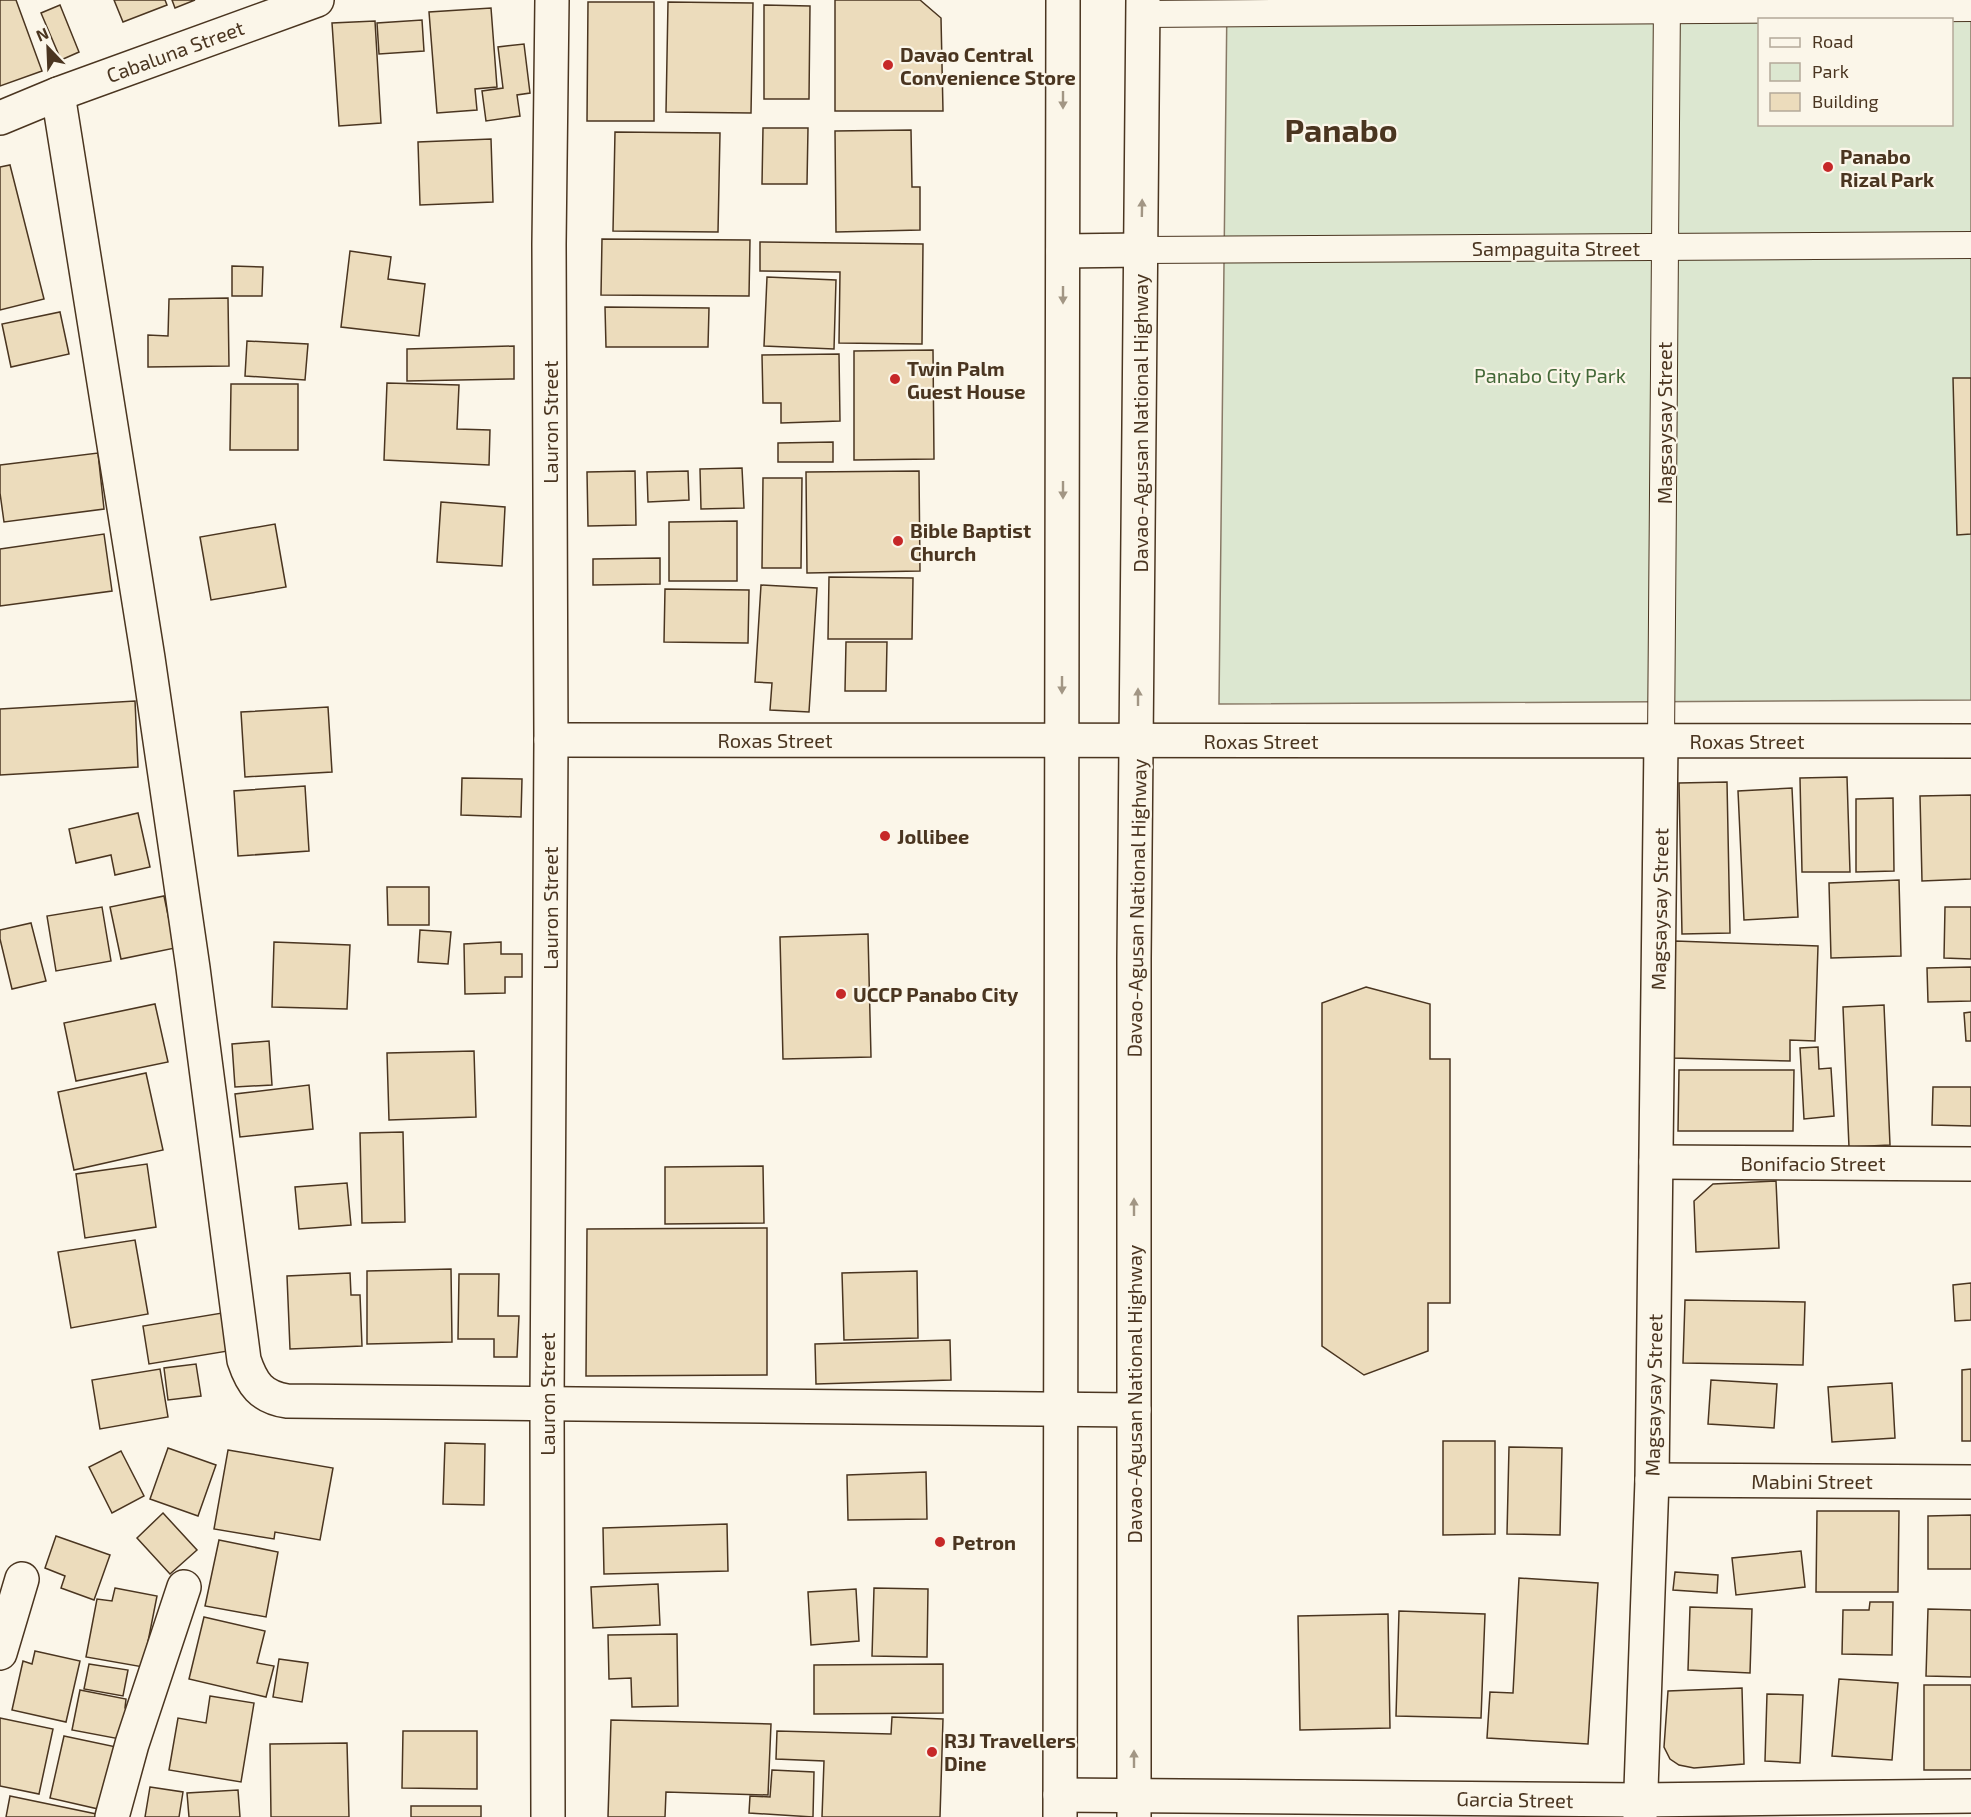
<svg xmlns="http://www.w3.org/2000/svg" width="1971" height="1817" font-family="'Exo 2',sans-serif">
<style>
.green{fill:#dce7d0;stroke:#887966;stroke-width:1.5;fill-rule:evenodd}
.building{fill:#ecdcbc;stroke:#4a3520;stroke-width:1.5}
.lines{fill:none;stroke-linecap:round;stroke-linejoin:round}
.pedestrian-casing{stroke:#4a3520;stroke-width:28}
.minor-casing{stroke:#4a3520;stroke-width:36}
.tertiary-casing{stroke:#4a3520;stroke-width:36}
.secondary-casing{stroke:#4a3520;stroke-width:36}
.trunk-casing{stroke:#4a3520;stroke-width:36}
.pedestrian{stroke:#fbf6e9;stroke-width:26}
.minor{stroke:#fbf6e9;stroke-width:33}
.tertiary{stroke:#fbf6e9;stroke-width:33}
.secondary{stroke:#fbf6e9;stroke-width:33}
.trunk{stroke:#fbf6e9;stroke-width:33}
.oneway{fill:#a29684}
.poi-dot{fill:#c62828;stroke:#fbf6e9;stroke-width:2}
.labels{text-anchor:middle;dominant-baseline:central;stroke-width:4.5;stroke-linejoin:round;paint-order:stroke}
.street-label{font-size:20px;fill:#4a3520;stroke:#fbf6e9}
.poi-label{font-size:20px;font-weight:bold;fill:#4a3520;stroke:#fbf6e9;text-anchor:start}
.park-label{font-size:20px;fill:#436837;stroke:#fbf6e9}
.town-label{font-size:32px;font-weight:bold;fill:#4a3520;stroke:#fbf6e9}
</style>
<rect width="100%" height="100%" fill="#fbf6e9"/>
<path class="green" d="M1227,0H1971V700L1219,704ZM1760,20H1952V124H1760Z"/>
<g class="building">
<polygon points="0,0 16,0 42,71 0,86"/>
<polygon points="114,0 165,0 167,5 123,22"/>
<polygon points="172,0 195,0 175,8"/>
<polygon points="835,0 920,0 941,18 943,111 835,111"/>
<polygon points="588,2 654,2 654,121 587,121"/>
<polygon points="668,2 753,3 751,113 666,112"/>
<polygon points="60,5 79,52 61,60 41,13"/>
<polygon points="764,5 810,6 809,99 764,99"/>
<polygon points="491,8 497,87 475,89 477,110 437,113 429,12"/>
<polygon points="422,20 424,51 379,54 377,23"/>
<polygon points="375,21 381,123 339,126 332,23"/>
<polygon points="524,44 530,93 517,95 520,116 486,121 482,91 503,88 498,47"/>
<polygon points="763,128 808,128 807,184 762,184"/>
<polygon points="911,130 912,187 920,187 920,230 836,232 835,131"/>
<polygon points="615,132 720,133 718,232 613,231"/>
<polygon points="491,139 493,202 420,205 418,142"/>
<polygon points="10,165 44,299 0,310 0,167"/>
<polygon points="602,239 750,240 749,296 601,295"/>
<polygon points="760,242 923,244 922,344 839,343 840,272 760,271"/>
<polygon points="350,251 391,257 388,279 425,284 419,336 341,327"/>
<polygon points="232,266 263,267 262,296 232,296"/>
<polygon points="767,277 836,280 834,349 764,346"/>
<polygon points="228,298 229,366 148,367 148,335 168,336 169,299"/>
<polygon points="605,307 709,308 708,347 606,347"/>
<polygon points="60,312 69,354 11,367 2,324"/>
<polygon points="247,341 308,344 305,380 245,376"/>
<polygon points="514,346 514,379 407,381 407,349"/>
<polygon points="933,350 934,459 854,460 854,351"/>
<polygon points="839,354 840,421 781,423 781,403 763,403 762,355"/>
<polygon points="1953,378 1971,378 1971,534 1957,535"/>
<polygon points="387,383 459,385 457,429 490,430 489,465 384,460"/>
<polygon points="231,384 298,384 298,450 230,450"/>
<polygon points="833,442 833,462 778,462 778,443"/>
<polygon points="98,453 104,509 4,522 0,493 0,465"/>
<polygon points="742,468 744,508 701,509 700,469"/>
<polygon points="635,471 636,525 588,526 587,472"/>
<polygon points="688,471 689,500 648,502 647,472"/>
<polygon points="919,471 920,571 807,573 806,472"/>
<polygon points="763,478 802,478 801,568 762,568"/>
<polygon points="441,502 505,507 502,566 437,562"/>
<polygon points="737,521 737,581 669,581 669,522"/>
<polygon points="275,524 286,587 211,600 200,537"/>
<polygon points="104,534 112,591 0,606 0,549"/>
<polygon points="660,558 660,584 593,585 593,559"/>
<polygon points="829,577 913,578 912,639 828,639"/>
<polygon points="761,585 817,588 809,712 770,710 772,683 755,682"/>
<polygon points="665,589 749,590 748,643 664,642"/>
<polygon points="846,642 887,642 886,691 845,691"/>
<polygon points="135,701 138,767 0,775 0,709"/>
<polygon points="328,707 332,772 245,777 241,712"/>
<polygon points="1847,777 1850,872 1802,872 1800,778"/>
<polygon points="462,778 522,779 521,817 461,815"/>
<polygon points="1727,782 1730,933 1682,934 1679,783"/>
<polygon points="305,786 309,851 238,856 234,791"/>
<polygon points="1792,788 1798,917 1744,920 1738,791"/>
<polygon points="1971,795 1971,879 1922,881 1920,796"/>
<polygon points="1893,798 1894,871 1856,872 1856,799"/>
<polygon points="138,813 150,867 115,875 111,855 76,863 69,829"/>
<polygon points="1899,880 1901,956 1831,958 1829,883"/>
<polygon points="387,887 429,887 429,925 388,925"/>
<polygon points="164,896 175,948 121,959 110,907"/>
<polygon points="102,907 111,961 56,971 47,916"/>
<polygon points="1945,907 1971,907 1971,959 1944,958"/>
<polygon points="31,923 46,981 12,989 0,939 0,930"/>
<polygon points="420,930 451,932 448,964 418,962"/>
<polygon points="868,934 871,1057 783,1059 780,937"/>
<polygon points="1675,941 1818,946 1815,1041 1790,1040 1790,1061 1672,1058"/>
<polygon points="274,942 350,945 347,1009 272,1007"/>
<polygon points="501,942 501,954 522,954 522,977 505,977 505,993 465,994 464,944"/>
<polygon points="1971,967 1971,1001 1928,1002 1927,968"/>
<polygon points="1366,987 1430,1004 1430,1059 1450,1059 1450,1303 1428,1303 1428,1351 1364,1375 1322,1346 1322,1003"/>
<polygon points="155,1004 168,1062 76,1081 64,1023"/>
<polygon points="1884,1005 1890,1145 1849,1147 1843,1007"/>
<polygon points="1971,1012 1971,1041 1966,1041 1964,1013"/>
<polygon points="269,1041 272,1085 235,1087 232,1044"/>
<polygon points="1818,1047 1819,1069 1831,1068 1834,1116 1804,1119 1800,1048"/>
<polygon points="474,1051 476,1117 389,1120 387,1053"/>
<polygon points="1679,1070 1794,1070 1793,1131 1678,1131"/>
<polygon points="146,1073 163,1150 74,1170 58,1092"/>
<polygon points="309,1085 313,1129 240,1137 235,1094"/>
<polygon points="1933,1087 1971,1087 1971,1126 1932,1125"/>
<polygon points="403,1132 405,1222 362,1223 360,1133"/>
<polygon points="147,1164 156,1227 85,1238 76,1174"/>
<polygon points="763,1166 764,1223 665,1224 665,1167"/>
<polygon points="1776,1181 1779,1248 1696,1252 1694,1201 1713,1184"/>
<polygon points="347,1183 351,1225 299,1229 295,1187"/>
<polygon points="767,1228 767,1375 586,1376 587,1229"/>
<polygon points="135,1240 148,1314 71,1328 58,1252"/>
<polygon points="451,1269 452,1342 367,1344 367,1271"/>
<polygon points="917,1271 918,1338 844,1340 842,1273"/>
<polygon points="350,1273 351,1295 360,1295 362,1346 290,1349 287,1276"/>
<polygon points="459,1274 499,1274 498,1316 519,1316 517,1357 494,1357 494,1339 458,1339"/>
<polygon points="1971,1283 1971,1320 1955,1321 1953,1285"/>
<polygon points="1685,1300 1805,1302 1803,1365 1683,1363"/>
<polygon points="222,1313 228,1351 149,1364 143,1326"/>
<polygon points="950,1340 951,1380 816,1384 815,1344"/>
<polygon points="196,1364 201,1396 168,1400 164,1368"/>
<polygon points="160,1369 168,1417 100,1429 92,1380"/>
<polygon points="1971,1369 1971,1441 1962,1441 1962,1370"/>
<polygon points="1711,1380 1777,1384 1774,1428 1708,1424"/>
<polygon points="1892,1383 1895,1438 1832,1442 1828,1387"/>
<polygon points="1443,1441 1495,1441 1495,1534 1443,1535"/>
<polygon points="445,1443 485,1444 484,1505 443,1504"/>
<polygon points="1509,1447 1562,1448 1560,1535 1507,1534"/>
<polygon points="168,1448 216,1465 198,1516 150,1499"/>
<polygon points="228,1450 333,1468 320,1540 275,1532 274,1539 214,1529"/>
<polygon points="121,1451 144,1496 112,1513 89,1467"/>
<polygon points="926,1472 927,1519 848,1520 847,1475"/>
<polygon points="1817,1511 1899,1511 1898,1592 1816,1592"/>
<polygon points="163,1513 197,1550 170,1574 137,1538"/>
<polygon points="1971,1515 1971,1569 1928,1569 1928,1516"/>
<polygon points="727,1524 728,1571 604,1574 603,1528"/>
<polygon points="56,1536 110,1555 94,1600 61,1588 65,1576 45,1568"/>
<polygon points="219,1540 278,1552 266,1617 205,1606"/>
<polygon points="1801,1551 1805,1587 1736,1595 1732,1558"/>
<polygon points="1675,1572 1718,1575 1717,1593 1673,1590"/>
<polygon points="1519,1578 1598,1583 1588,1744 1487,1738 1490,1692 1513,1693"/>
<polygon points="658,1584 660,1625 593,1628 591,1587"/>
<polygon points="115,1588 157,1596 143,1667 86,1657 97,1599 112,1601"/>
<polygon points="874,1588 928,1589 927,1657 872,1656"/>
<polygon points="856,1589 859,1641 811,1645 808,1592"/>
<polygon points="1870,1602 1893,1602 1892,1655 1842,1654 1843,1610 1869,1610"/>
<polygon points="1690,1607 1752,1609 1750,1673 1688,1670"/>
<polygon points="1928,1609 1971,1610 1971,1677 1926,1676"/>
<polygon points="1399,1611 1485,1614 1481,1718 1396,1716"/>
<polygon points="1388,1614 1390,1728 1300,1730 1298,1616"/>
<polygon points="204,1617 265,1631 257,1663 274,1666 266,1697 189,1679"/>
<polygon points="677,1634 678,1706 632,1707 631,1678 609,1679 608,1635"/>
<polygon points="35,1651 80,1661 66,1722 12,1710 23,1661 32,1664"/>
<polygon points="279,1659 308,1663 302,1702 273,1697"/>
<polygon points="89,1664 128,1670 123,1696 84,1689"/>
<polygon points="943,1664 943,1713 814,1714 814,1665"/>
<polygon points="1839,1679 1898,1683 1892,1760 1832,1756"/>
<rect x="1924" y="1685" width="47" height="85"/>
<polygon points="1742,1688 1744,1764 1694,1768 1679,1765 1670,1759 1664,1747 1668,1691"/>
<polygon points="80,1690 126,1699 125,1708 132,1710 125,1740 72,1730"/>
<polygon points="1767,1694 1803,1695 1800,1763 1765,1761"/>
<polygon points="210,1696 254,1703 241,1782 169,1770 178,1718 206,1723"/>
<polygon points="892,1717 943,1719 940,1817 822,1817 824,1761 776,1759 777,1731 891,1734"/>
<polygon points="0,1718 53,1729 39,1794 0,1786"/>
<polygon points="611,1720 771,1724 768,1795 666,1792 665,1817 608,1817"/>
<polygon points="403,1731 477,1731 477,1789 402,1788"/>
<polygon points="64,1736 121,1748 107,1811 50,1798"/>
<polygon points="347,1743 349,1817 271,1817 270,1744"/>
<polygon points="772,1770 814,1772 813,1817 749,1813 750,1796 770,1797"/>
<polygon points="150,1787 183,1792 179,1817 145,1817"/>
<polygon points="238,1790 240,1817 189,1817 187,1793"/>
<polygon points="10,1796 106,1816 105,1817 6,1817"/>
<rect x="411" y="1806" width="70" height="11"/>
</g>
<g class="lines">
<g class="pedestrian-casing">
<g id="pedestrian">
<polyline points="1143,14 1971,8"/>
<polyline points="1141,250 1971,245"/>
<polyline points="1661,741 1667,0"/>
</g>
</g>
<g class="minor-casing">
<g id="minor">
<path d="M58,94L148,658L193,968L244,1360C252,1384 261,1397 287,1401L1134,1410"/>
<polyline points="1656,1162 1971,1164"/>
<polyline points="1652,1480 1971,1482"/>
<polyline points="0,1653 22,1579"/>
<polyline points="112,1817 132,1744 184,1587"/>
<polyline points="1640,1817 1652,1480 1661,741"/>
</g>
</g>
<g class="tertiary-casing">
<g id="tertiary">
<polyline points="551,740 1971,741"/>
<polyline points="1060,1795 1640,1800 1971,1796"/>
<polyline points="548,1817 547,1403 551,740 549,244 552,0"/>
</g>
</g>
<g class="secondary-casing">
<polyline id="secondary" points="0,118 58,94 317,0"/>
</g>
<g class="trunk-casing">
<g id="trunk">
<polyline points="1063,251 1141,250"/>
<polyline points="1060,1817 1063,0"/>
<polyline points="1134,1817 1134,959 1143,0"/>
</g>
</g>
<use href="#pedestrian" class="pedestrian"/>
<use href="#minor" class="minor"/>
<use href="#tertiary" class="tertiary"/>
<use href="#secondary" class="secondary"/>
<use href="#trunk" class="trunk"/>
</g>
<defs><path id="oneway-solid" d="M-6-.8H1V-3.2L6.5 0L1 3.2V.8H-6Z" transform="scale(1.5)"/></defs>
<g class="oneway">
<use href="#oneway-solid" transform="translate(1063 100) rotate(90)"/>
<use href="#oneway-solid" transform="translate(1142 208) rotate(-89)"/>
<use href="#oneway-solid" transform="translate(1063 295) rotate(90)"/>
<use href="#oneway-solid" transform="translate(1063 490) rotate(90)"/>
<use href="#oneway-solid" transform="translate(1062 685) rotate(90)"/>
<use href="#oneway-solid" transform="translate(1138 697) rotate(-90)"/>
<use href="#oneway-solid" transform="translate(1134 1207) rotate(-90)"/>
<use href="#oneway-solid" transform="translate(1134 1759) rotate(-90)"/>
</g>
<g class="poi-dot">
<circle cx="888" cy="65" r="6"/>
<circle cx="1828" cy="167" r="6"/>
<circle cx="895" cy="379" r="6"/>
<circle cx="898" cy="541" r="6"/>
<circle cx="885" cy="836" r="6"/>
<circle cx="841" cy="994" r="6"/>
<circle cx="940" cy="1542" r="6"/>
<circle cx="932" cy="1752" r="6"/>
</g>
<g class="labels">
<g class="street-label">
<text transform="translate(175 51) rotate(-20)">Cabaluna Street</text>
<text x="1556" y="248">Sampaguita Street</text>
<text transform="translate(550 422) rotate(-90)">Lauron Street</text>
<text transform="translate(1140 423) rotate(-90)">Davao-Agusan National Highway</text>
<text transform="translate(1664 423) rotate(-90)">Magsaysay Street</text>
<text x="775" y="740">Roxas Street</text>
<text x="1261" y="741">Roxas Street</text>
<text x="1747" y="741">Roxas Street</text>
<text transform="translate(550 908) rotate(-90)">Lauron Street</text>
<text transform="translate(1136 908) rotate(-89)">Davao-Agusan National Highway</text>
<text transform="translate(1659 909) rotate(-89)">Magsaysay Street</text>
<text x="1813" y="1163">Bonifacio Street</text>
<text transform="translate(547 1394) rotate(-90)">Lauron Street</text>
<text transform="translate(1134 1394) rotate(-90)">Davao-Agusan National Highway</text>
<text transform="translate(1653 1395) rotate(-89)">Magsaysay Street</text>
<text x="1812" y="1481">Mabini Street</text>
<text transform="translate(1515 1799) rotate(1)">Garcia Street</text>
</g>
<g class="poi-label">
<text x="900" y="54">Davao Central<tspan x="900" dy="23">Convenience Store</tspan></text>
<text x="1840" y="156">Panabo<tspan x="1840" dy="23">Rizal Park</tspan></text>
<text x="907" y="368">Twin Palm<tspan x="907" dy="23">Guest House</tspan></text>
<text x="910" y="530">Bible Baptist<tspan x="910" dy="23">Church</tspan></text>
<text x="897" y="836">Jollibee</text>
<text x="853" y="994">UCCP Panabo City</text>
<text x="952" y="1542">Petron</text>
<text x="944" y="1740">R3J Travellers<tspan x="944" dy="23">Dine</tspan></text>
</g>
<g class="park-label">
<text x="1550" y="375">Panabo City Park</text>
</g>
<g class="town-label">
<text x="1341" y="129">Panabo</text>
</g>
</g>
<rect x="1758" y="18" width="195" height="108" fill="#fbf6e9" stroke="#b4a999" stroke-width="1.5"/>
<rect x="1770" y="38" width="30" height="9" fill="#fbf6e9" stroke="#b4a999" stroke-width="1.5"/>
<text x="1812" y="48" font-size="18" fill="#4a3520">Road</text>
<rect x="1770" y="63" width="30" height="18" fill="#dce7d0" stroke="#b4a999" stroke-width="1.5"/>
<text x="1812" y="78" font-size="18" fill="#4a3520">Park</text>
<rect x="1770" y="93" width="30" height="18" fill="#ecdcbc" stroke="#b4a999" stroke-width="1.5"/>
<text x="1812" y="108" font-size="18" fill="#4a3520">Building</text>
<g transform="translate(48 48) rotate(337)" stroke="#fbf6e9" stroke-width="4.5" paint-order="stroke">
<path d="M0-4.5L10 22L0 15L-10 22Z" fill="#4a3520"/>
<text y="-9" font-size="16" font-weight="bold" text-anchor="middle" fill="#4a3520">N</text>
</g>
</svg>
